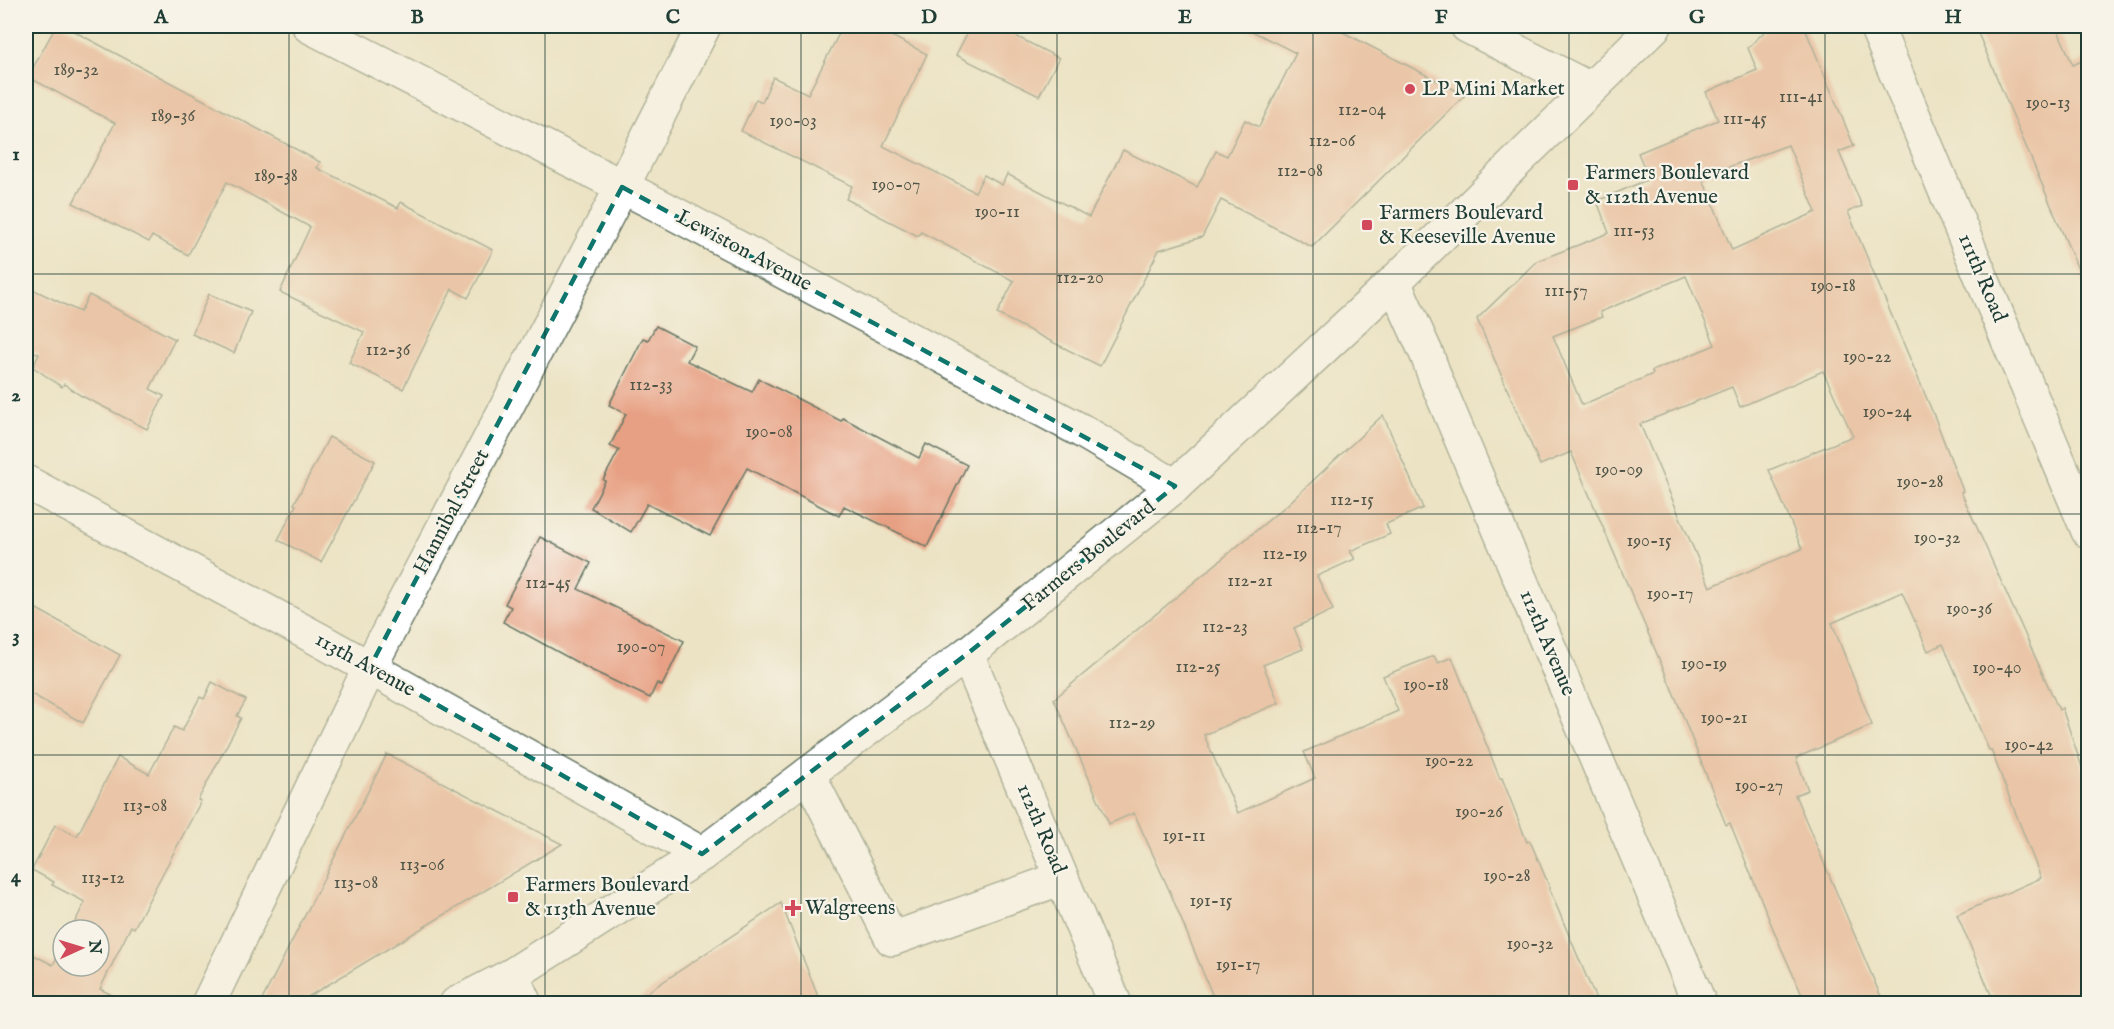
<svg xmlns="http://www.w3.org/2000/svg" width="2114" height="1029" font-family="'IM FELL English',serif">
<style>
.building{fill:#e7a083;fill-rule:evenodd}
.lines{fill:none;stroke-linecap:round;stroke-linejoin:round}
.minor-casing{stroke:#677766;stroke-width:36}
.major-casing{stroke:#677766;stroke-width:36}
.minor{stroke:#fff;stroke-width:33}
.major{stroke:#fff;stroke-width:33}
.marked{fill:none;stroke:#0f766e;stroke-width:4.5;stroke-dasharray:12 8;stroke-linejoin:round}
.grid{fill:none;stroke:#1f3d34;stroke-width:1.5;stroke-opacity:0.55}
.poi-dot{fill:#d1495b;stroke:#f7f3e8;stroke-width:2}
.labels{text-anchor:middle;dominant-baseline:central;stroke-width:4.5;stroke-linejoin:round;paint-order:stroke}
.number-label{font-size:18px;fill:#515648}
.poi-label{font-size:21px;fill:#1f3d34;stroke:#f7f3e8;text-anchor:start}
.street-label{font-size:21px;fill:#1f3d34;stroke:#f7f3e8}
.neatline{fill:none;stroke:#1f3d34;stroke-width:2}
.grid-label{font-size:20px;text-anchor:middle;font-weight:bold;fill:#1f3d34}
</style>
<rect width="100%" height="100%" fill="#f7f3e8"/>
<filter id="ink" filterUnits="userSpaceOnUse"><feTurbulence type="fractalNoise" baseFrequency=".0167" numOctaves="2"/><feDisplacementMap in="SourceGraphic" scale="12" xChannelSelector="R" yChannelSelector="G"/><feConvolveMatrix kernelMatrix="1 2 1 2 8 2 1 2 1" color-interpolation-filters="sRGB"/></filter>
<filter id="wash" filterUnits="userSpaceOnUse"><feTurbulence type="fractalNoise" baseFrequency=".008" numOctaves="4" result="noise"/><feDisplacementMap in="SourceGraphic" scale="24" xChannelSelector="R" yChannelSelector="G"/><feGaussianBlur stdDeviation="1.35" result="paint"/><feColorMatrix in="noise" values="0 0 0 0 0 0 0 0 0 0 0 0 0 0 0 0 0 1.4 0 .05"/><feComposite in="paint" operator="in"/></filter>
<g filter="url(#wash)">
<rect width="100%" height="100%" fill="#ece3c4"/>
<g id="blocks">
<g class="building">
<polygon points="56,26 64,26 320,162 317,168 398,208 401,202 493,250 468,298 452,289 403,389 349,363 364,332 280,292 310,227 227,182 188,255 152,236 149,242 73,203 115,123 28,77"/>
<polygon points="843,26 872,26 927,54 883,146 975,192 984,175 1002,185 1007,174 1089,217 1123,150 1197,187 1216,151 1227,156 1245,120 1259,127 1296,53 1242,26 1331,26 1465,95 1312,247 1221,200 1202,237 1159,250 1100,366 997,314 1014,281 921,232 918,236 846,199 852,186 741,131 756,99 762,102 773,77 808,94"/>
<polygon points="971,26 996,26 1059,58 1039,96 956,55"/>
<path d="M1770,26H1804L1854,146L1839,152L1862,206L1848,212L1935,418L1963,491L1961,492L2059,710L2062,708L2088,785V1004H1995L1957,915L2041,878L1991,750H1989L1943,644L1928,651L1902,592L1832,623L1872,725L1796,758L1808,790L1795,795L1884,1004H1806L1776,936L1730,823L1726,825L1677,701L1571,452L1540,465L1477,319L1537,261L1609,233L1597,201L1649,179L1638,153L1718,120L1706,92L1757,70L1748,48ZM1788,145L1816,212L1732,250L1702,177ZM1686,276L1715,345L1652,371L1653,374L1582,405L1553,336L1602,317L1600,312ZM1823,371L1853,436L1769,470L1802,549L1710,587L1640,424L1732,387L1740,407Z"/>
<polygon points="1975,26 2056,26 2073,65 2088,58 2088,293"/>
<polygon points="26,286 80,312 89,295 175,339 150,389 164,396 147,429 80,395 64,384 62,387 33,367 39,354 26,348"/>
<polygon points="209,294 251,312 234,353 192,334"/>
<polygon points="656,326 695,346 687,361 752,392 759,379 841,421 843,418 919,458 926,444 967,465 927,547 844,506 839,516 747,468 710,536 647,504 631,532 591,508 605,481 603,480 619,450 610,446 626,414 609,405 643,338 648,340"/>
<polygon points="1383,415 1423,508 1386,524 1390,534 1350,551 1355,559 1317,576 1333,610 1294,628 1303,649 1263,665 1279,703 1204,735 1238,813 1315,778 1304,752 1398,711 1383,676 1434,656 1438,663 1452,657 1500,779 1502,778 1527,842 1530,841 1550,888 1549,888 1598,1004 1216,1004 1170,892 1134,813 1109,824 1054,699 1288,504"/>
<polygon points="329,437 375,461 321,562 278,540 296,505 294,504"/>
<polygon points="540,537 591,563 578,589 684,641 662,686 657,683 650,698 593,671 503,622 511,607 505,604"/>
<polygon points="26,603 120,655 83,723 26,691"/>
<polygon points="212,682 246,700 237,716 241,718 198,800 201,801 134,928 131,926 100,989 129,1004 34,1004 35,1000 26,995 26,951 53,965 63,946 63,966 99,966 99,930 71,930 85,902 52,885 54,882 32,870 55,825 77,836 118,757 149,774 174,727 182,731 200,697 204,699"/>
<polygon points="387,754 562,844 296,1004 260,1004"/>
<polygon points="781,903 821,1004 630,1004"/>
</g>
</g>
</g>
<g filter="url(#ink)">
<use href="#blocks" fill-opacity="0" stroke="#677766" stroke-width="1.5"/>
<g class="lines">
<g class="minor-casing">
<g id="minor">
<polyline points="309,26 662,207 1082,431 1175,486"/>
<polyline points="1467,26 1590,89"/>
<polyline points="1876,26 2088,531"/>
<polyline points="1394,282 1427,355 1436,380 1700,1004"/>
<polyline points="26,482 320,640 702,854"/>
<polyline points="967,654 1115,1004"/>
<polyline points="808,774 892,939 1062,878"/>
<polyline points="512,975 525,1004"/>
<polyline points="208,1004 370,667 622,187 704,26"/>
</g>
</g>
<g class="major-casing">
<polyline id="major" points="456,1004 512,975 702,854 967,654 1175,486 1394,282 1655,26"/>
</g>
<use href="#minor" class="minor"/>
<use href="#major" class="major"/>
</g>
</g>
<path d="M0 0H2114V1029H0ZM622,187L1175,486L967,654L702,854L370,667Z" fill="#ece3c4" fill-opacity=".55" fill-rule="evenodd"/>
<path class="marked" d="M622,187L1175,486L967,654L702,854L370,667Z"/>
<path class="grid" d="M289,26V1004M545,26V1004M801,26V1004M1057,26V1004M1313,26V1004M1569,26V1004M1825,26V1004M26,274H2088M26,514H2088M26,755H2088"/>
<g class="poi-dot">
<circle cx="1410" cy="89" r="6"/>
<rect x="1567" y="179" width="12" height="12" rx="3"/>
<rect x="1361" y="219" width="12" height="12" rx="3"/>
<rect x="507" y="891" width="12" height="12" rx="3"/>
<path d="M790 899h6v6h6v6h-6v6h-6v-6h-6v-6h6z"/>
</g>
<g class="labels">
<g class="number-label">
<text x="76" y="70">189-32</text>
<text x="1801" y="97">111-41</text>
<text x="2048" y="103">190-13</text>
<text x="1362" y="110">112-04</text>
<text x="173" y="116">189-36</text>
<text x="1745" y="119">111-45</text>
<text x="793" y="121">190-03</text>
<text x="1332" y="141">112-06</text>
<text x="1300" y="171">112-08</text>
<text x="276" y="176">189-38</text>
<text x="896" y="185">190-07</text>
<text x="997" y="212">190-11</text>
<text x="1634" y="231">111-53</text>
<text x="1080" y="278">112-20</text>
<text x="1833" y="286">190-18</text>
<text x="1566" y="291">111-57</text>
<text x="388" y="350">112-36</text>
<text x="1867" y="357">190-22</text>
<text x="651" y="385">112-33</text>
<text x="1887" y="412">190-24</text>
<text x="769" y="432">190-08</text>
<text x="1619" y="470">190-09</text>
<text x="1920" y="482">190-28</text>
<text x="1352" y="500">112-15</text>
<text x="1319" y="528">112-17</text>
<text x="1937" y="538">190-32</text>
<text x="1649" y="541">190-15</text>
<text x="1285" y="554">112-19</text>
<text x="1250" y="581">112-21</text>
<text x="548" y="583">112-45</text>
<text x="1670" y="594">190-17</text>
<text x="1969" y="609">190-36</text>
<text x="1225" y="627">112-23</text>
<text x="641" y="647">190-07</text>
<text x="1704" y="664">190-19</text>
<text x="1198" y="667">112-25</text>
<text x="1997" y="668">190-40</text>
<text x="1426" y="685">190-18</text>
<text x="1724" y="718">190-21</text>
<text x="1132" y="723">112-29</text>
<text x="2029" y="745">190-42</text>
<text x="1449" y="761">190-22</text>
<text x="1759" y="786">190-27</text>
<text x="145" y="806">113-08</text>
<text x="1479" y="812">190-26</text>
<text x="1184" y="836">191-11</text>
<text x="422" y="865">113-06</text>
<text x="1507" y="876">190-28</text>
<text x="103" y="878">113-12</text>
<text x="356" y="883">113-08</text>
<text x="1211" y="901">191-15</text>
<text x="1530" y="944">190-32</text>
<text x="1238" y="965">191-17</text>
</g>
<g class="poi-label">
<text x="1422" y="89">LP Mini Market</text>
<text x="1585" y="173">Farmers Boulevard<tspan x="1585" dy="24">&amp; 112th Avenue</tspan></text>
<text x="1379" y="213">Farmers Boulevard<tspan x="1379" dy="24">&amp; Keeseville Avenue</tspan></text>
<text x="525" y="885">Farmers Boulevard<tspan x="525" dy="24">&amp; 113th Avenue</tspan></text>
<text x="805" y="908">Walgreens</text>
</g>
<g class="street-label">
<text transform="translate(744 251) rotate(28)">Lewiston Avenue</text>
<text transform="translate(1982 278) rotate(67)">111th Road</text>
<text transform="translate(452 512) rotate(-62)">Hannibal Street</text>
<text transform="translate(1089 556) rotate(-39)">Farmers Boulevard</text>
<text transform="translate(1547 643) rotate(67)">112th Avenue</text>
<text transform="translate(365 665) rotate(29)">113th Avenue</text>
<text transform="translate(1041 829) rotate(67)">112th Road</text>
</g>
</g>
<rect width="2114" height="1029" fill="none" stroke="#f7f3e8" stroke-width="66"/>
<g transform="translate(81 948) rotate(86)"><circle r="28" fill="#f7f3e8" stroke="#a1aaa0" stroke-width="1.5"/>
<path d="M0-4.5L10 22L0 15L-10 22Z" fill="#d1495b"/>
<text y="-9" font-size="16" font-weight="bold" text-anchor="middle" fill="#1f3d34">N</text>
</g>
<rect x="33" y="33" width="2048" height="963" class="neatline"/>
<g class="grid-label">
<text x="161" y="23">A</text>
<text x="417" y="23">B</text>
<text x="673" y="23">C</text>
<text x="929" y="23">D</text>
<text x="1185" y="23">E</text>
<text x="1441" y="23">F</text>
<text x="1697" y="23">G</text>
<text x="1953" y="23">H</text>
<text x="16" y="160">1</text>
<text x="16" y="401">2</text>
<text x="16" y="642">3</text>
<text x="16" y="882">4</text>
</g>
</svg>
